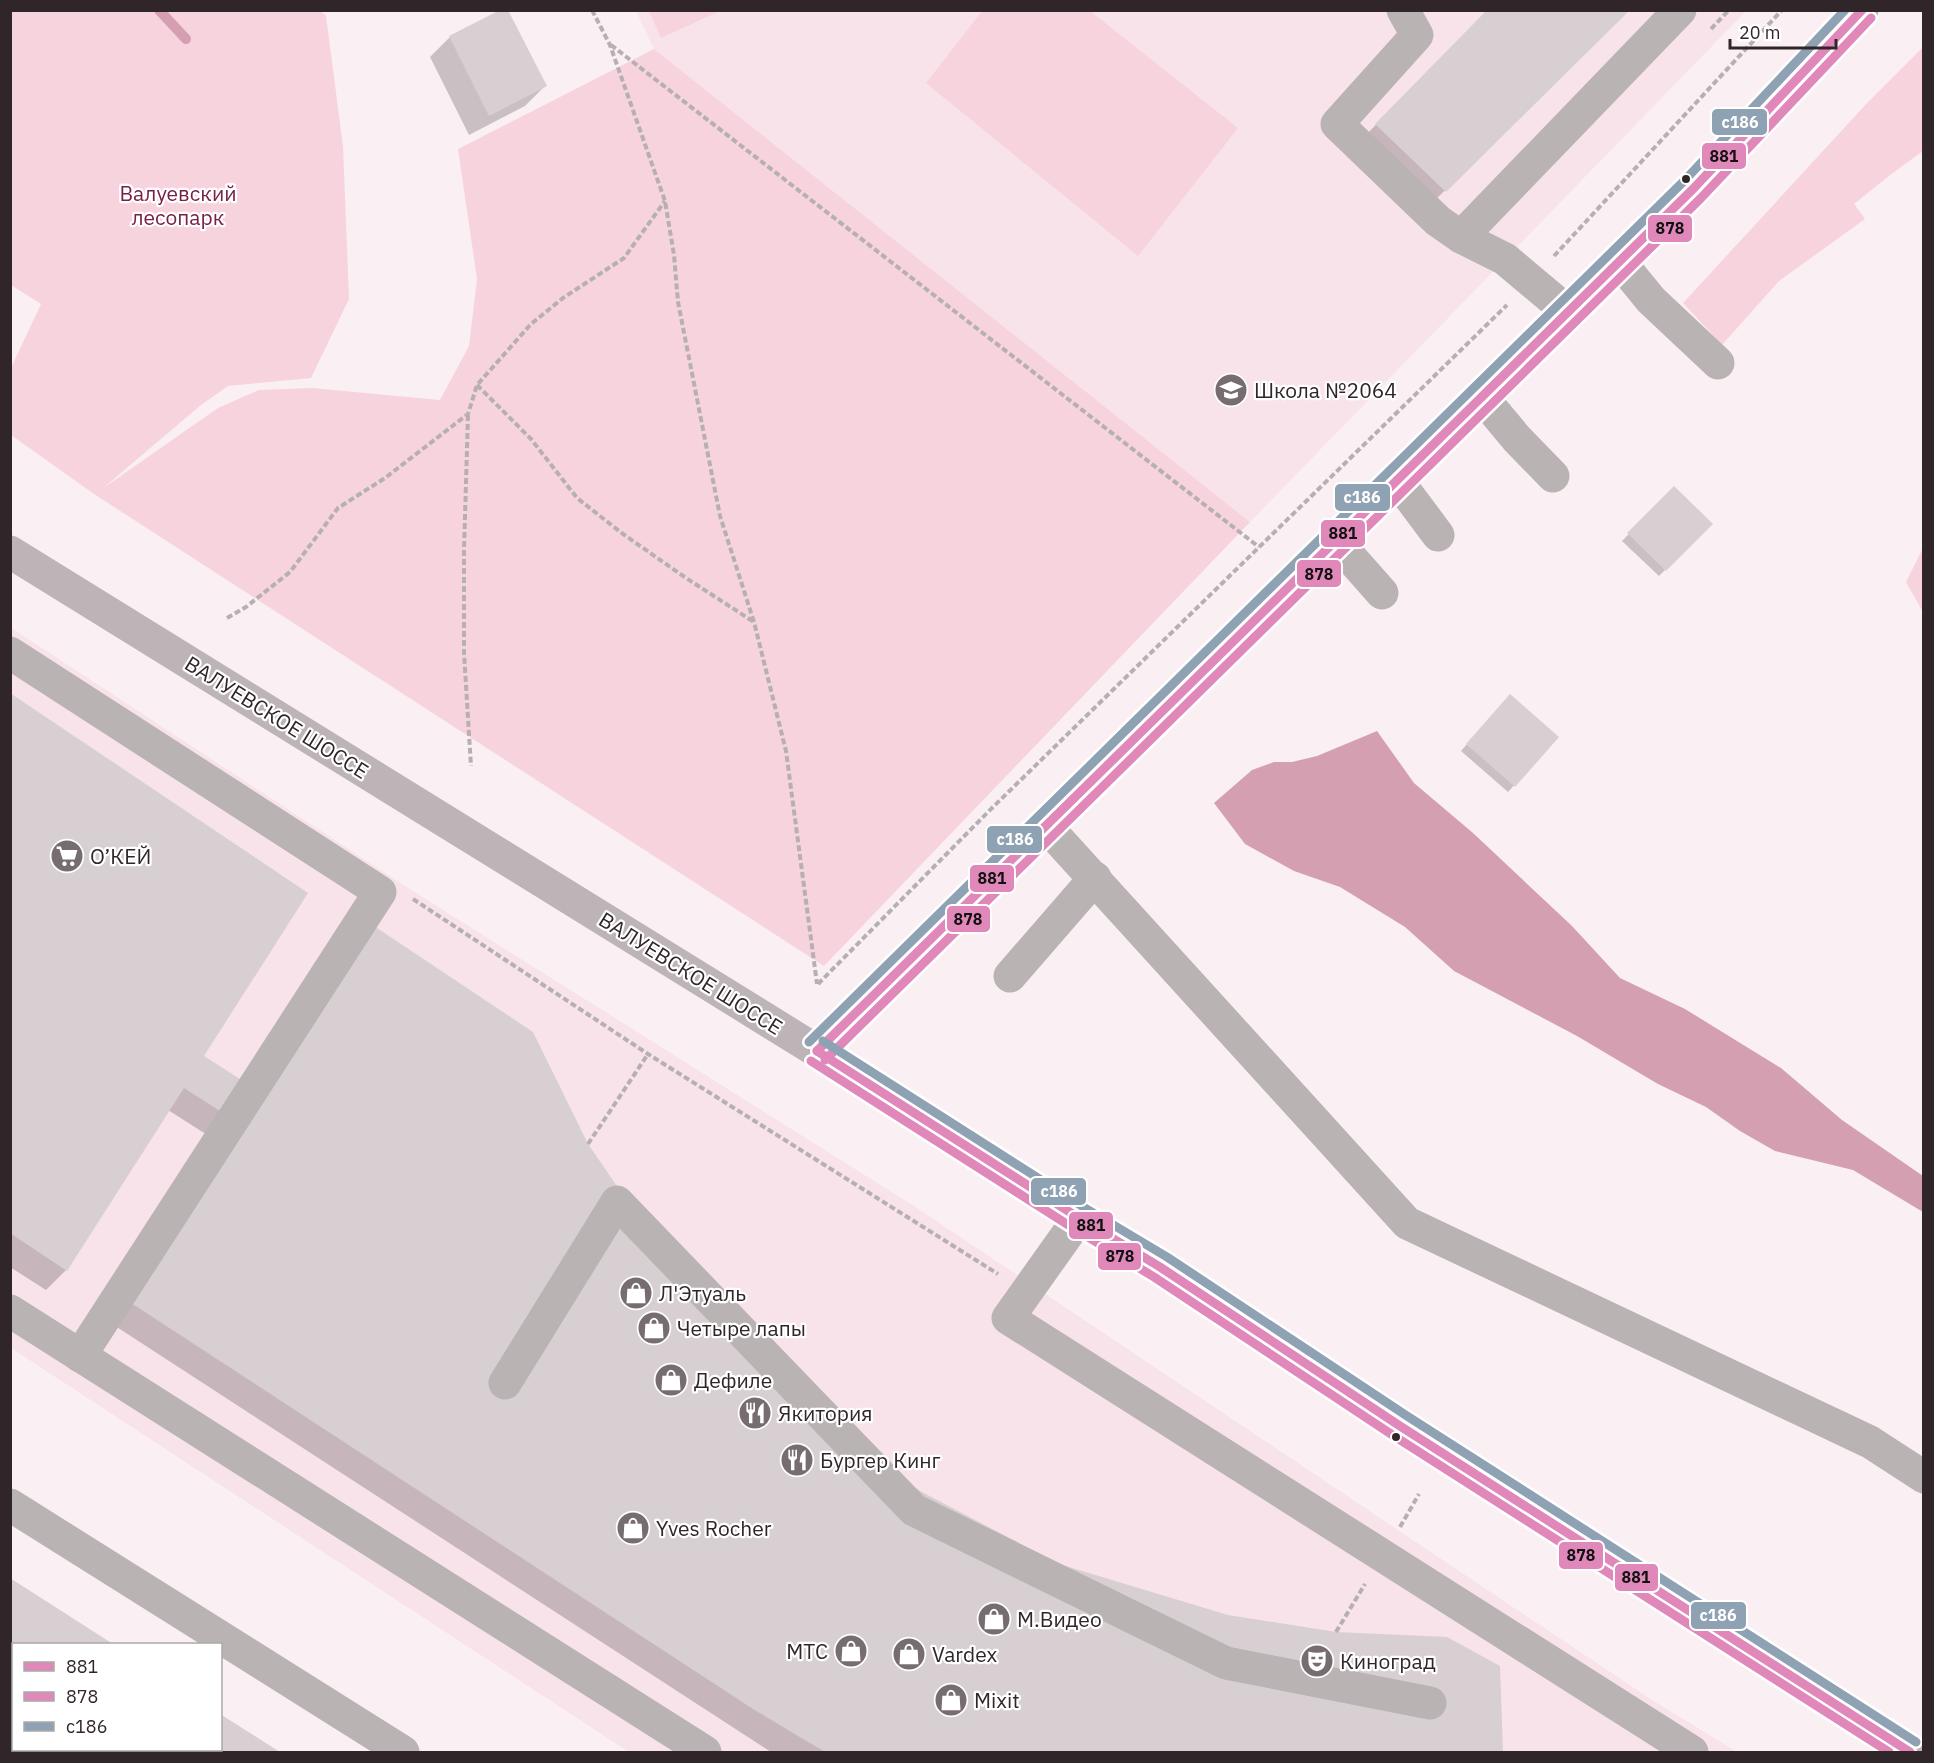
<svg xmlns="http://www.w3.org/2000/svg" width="1934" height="1763" font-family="'IBM Plex Sans',sans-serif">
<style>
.built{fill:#f8e3ea}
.green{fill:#f7d3de}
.water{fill:#d4a0b1}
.shadow{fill:#0003}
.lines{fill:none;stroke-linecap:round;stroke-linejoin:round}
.stream{stroke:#d4a0b1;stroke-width:10}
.building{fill:#d8cfd2}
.path{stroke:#b6b0b2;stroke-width:4;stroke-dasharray:6 3;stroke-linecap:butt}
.minor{stroke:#b9b3b4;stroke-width:33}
.major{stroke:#bdb4b7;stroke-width:33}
.bus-1-casing{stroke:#fff;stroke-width:14}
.bus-2-casing{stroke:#fff;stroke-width:14}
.bus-3-casing{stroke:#fff;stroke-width:14}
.bus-1{stroke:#e088b9;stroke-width:9}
.bus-2{stroke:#e088b9;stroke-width:9}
.bus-3{stroke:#8fa2b4;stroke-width:9}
.bus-dot{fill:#302529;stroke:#fff;stroke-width:2}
.labels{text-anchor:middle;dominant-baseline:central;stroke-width:4.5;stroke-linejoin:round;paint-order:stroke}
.park-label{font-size:21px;fill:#762145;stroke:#fff}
.poi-label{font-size:21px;fill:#302529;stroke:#fff;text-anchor:start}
.street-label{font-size:21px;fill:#302529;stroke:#fff}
.line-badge{stroke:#fff;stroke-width:2}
.badge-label{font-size:16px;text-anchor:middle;font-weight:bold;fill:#fff}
.pale-badge-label{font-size:16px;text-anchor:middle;font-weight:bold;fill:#111}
</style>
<rect width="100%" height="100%" fill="#faf0f3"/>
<g class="built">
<polygon points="636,11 1746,11 1250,522 654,49"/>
<polygon points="10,627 402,884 914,1206 1649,1698 1737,1752 629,1752 11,1348"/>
</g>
<g class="green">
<polygon points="11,10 320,10 326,16 343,146 349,299 311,378 228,386 201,405 102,489 218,408 259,390 312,388 440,400 469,346 477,279 458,149 654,49 1250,522 824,966 94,494 11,435 11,368 41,304 11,285"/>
<polygon points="649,11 720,11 661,38"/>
<polygon points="982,11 1090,11 1238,128 1138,256 926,83"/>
<polygon points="1923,47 1923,151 1890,175 1854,204 1865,219 1779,281 1722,345 1683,303 1869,101"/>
<polygon points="1923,548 1924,548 1923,612 1906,582"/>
</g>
<polygon class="water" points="1377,731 1414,783 1473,833 1572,926 1620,978 1685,1009 1781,1068 1842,1120 1923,1176 1923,1212 1853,1170 1775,1151 1740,1131 1706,1107 1658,1084 1577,1036 1454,971 1405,927 1340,887 1294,871 1245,844 1214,803 1252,770 1274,762 1292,762 1317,756"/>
<g class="shadow">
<polygon points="1489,10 1628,10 1425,210 1356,145"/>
<polygon points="450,37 545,86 525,106 469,135 430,57"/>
<polygon points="1674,488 1711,524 1659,576 1622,541"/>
<polygon points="10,694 202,1056 258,1091 587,1145 695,1302 921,1493 1059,1565 1228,1617 1498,1667 1501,1752 771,1752 109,1322 223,1145 168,1110 66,1270 46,1290 10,1267"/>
<polygon points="1504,702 1557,737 1508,792 1461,751"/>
<polygon points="10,1580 110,1644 14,1644 14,1750 220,1750 220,1716 278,1752 10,1752"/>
</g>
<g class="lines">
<polyline class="stream" points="159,10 186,39"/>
</g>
<g class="building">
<polygon points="500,10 508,10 547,86 489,116 449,36"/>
<polygon points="1487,10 1630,10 1446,192 1375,124"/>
<polygon points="1674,486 1713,524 1666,571 1627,533"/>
<polygon points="10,693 308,893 204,1056 262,1093 371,924 533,1032 588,1144 696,1301 834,1436 922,1492 1059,1564 1228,1615 1336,1632 1447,1637 1500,1666 1503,1752 825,1752 753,1709 128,1301 242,1125 184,1088 67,1271 10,1233"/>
<polygon points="1510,694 1559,737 1515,787 1466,744"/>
<polygon points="10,1578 113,1644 14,1644 14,1750 220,1750 220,1714 280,1752 10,1752"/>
</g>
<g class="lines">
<g class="path">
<polyline points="592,10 610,45 665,201 674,255 678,302 720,516 754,622 786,751 817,984"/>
<polyline points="1711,29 1729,10"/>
<polyline points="611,45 1259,547"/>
<polyline points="1554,256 1782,10"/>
<polyline points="477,385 531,439 577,498 623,534 686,578 754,622"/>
<polyline points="468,415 464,550 464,653 471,766"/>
<polyline points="227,618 246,607 290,572 338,508 385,478 468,414 477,385 531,324 563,298 624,258 665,201"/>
<polyline points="413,899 648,1054 998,1274"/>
<polyline points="818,984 992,808 1507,305"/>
<polyline points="588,1144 648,1054"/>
<polyline points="1400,1527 1419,1494"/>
<polyline points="1336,1632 1365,1584"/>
</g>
<g class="minor">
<polyline points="1403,10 1417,35 1337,124 1438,221 1461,237 1505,259 1568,312"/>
<polyline points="1461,237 1680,10"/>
<polyline points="1620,262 1651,300 1718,363"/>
<polyline points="1482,397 1517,439 1553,476"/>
<polyline points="1397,480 1438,535"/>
<polyline points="1336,541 1382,593"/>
<polyline points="10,653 380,892 80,1356"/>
<polyline points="1046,826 1407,1223 1870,1442 1924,1477"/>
<polyline points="1010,976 1095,878"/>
<polyline points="817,1051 1693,189 1862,10"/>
<polyline points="1079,1218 1008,1318 1692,1752"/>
<polyline points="10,1311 705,1752"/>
<polyline points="505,1383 617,1202 914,1510 1226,1663 1430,1703"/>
<polyline points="10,1505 403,1752"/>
</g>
<polyline class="major" points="10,552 817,1051 1079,1218 1160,1267 1400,1426 1910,1752"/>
<g class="bus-1-casing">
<g id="bus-1">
<polyline points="817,1051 1693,189 1862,10"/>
<polyline points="817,1051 1079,1218 1160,1267 1400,1426 1910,1752"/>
</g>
</g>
<g class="bus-2-casing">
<g id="bus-2">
<polyline points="825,1060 1701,198 1871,18"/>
<polyline points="811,1061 1073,1228 1154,1277 1394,1436 1889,1752"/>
</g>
</g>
<g class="bus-3-casing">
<g id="bus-3">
<polyline points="823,1041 1085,1208 1167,1257 1407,1416 1916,1742"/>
<polyline points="809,1042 1684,181 1845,10"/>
</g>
</g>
<use href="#bus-1" class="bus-1"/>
<use href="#bus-2" class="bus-2"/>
<use href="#bus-3" class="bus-3"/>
</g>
<defs>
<g id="school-disc" transform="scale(1.725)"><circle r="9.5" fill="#776c70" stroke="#fff"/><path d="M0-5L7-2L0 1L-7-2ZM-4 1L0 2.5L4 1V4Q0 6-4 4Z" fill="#fff"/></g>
<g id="supermarket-disc" transform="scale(1.725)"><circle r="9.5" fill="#776c70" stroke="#fff"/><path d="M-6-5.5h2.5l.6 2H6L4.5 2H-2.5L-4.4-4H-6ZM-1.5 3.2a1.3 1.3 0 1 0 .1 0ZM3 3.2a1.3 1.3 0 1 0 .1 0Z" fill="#fff"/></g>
<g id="shop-disc" transform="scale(1.725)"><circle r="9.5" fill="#776c70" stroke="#fff"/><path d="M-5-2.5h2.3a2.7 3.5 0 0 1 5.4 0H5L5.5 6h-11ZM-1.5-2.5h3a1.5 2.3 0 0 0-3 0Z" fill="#fff"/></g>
<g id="restaurant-disc" transform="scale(1.725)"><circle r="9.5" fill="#776c70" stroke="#fff"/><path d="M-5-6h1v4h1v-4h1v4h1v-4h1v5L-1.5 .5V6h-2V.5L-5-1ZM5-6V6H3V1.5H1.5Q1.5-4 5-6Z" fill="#fff"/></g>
<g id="theatre-disc" transform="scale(1.725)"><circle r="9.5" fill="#776c70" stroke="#fff"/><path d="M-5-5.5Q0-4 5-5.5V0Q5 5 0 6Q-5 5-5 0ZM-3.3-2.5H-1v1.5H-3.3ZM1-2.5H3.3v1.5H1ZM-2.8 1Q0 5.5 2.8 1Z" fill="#fff"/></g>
</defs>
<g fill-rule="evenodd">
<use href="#school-disc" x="1231" y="390"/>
<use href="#supermarket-disc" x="67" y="856"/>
<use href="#shop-disc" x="636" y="1293"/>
<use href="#shop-disc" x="654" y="1328"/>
<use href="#shop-disc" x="671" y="1380"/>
<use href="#restaurant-disc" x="755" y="1413"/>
<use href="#restaurant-disc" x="797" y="1460"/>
<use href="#shop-disc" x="633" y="1528"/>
<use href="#shop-disc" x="994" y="1619"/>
<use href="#shop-disc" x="851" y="1651"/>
<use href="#shop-disc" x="909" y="1654"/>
<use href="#theatre-disc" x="1317" y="1661"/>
<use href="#shop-disc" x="951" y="1700"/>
</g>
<g class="bus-dot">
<circle cx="1686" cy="179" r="5"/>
<circle cx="1396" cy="1437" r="5"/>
</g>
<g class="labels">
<g class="park-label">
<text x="178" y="193">Валуевский<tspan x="178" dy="24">лесопарк</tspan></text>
</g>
<g class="poi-label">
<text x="1254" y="390">Школа №2064</text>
<text x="90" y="856">О’КЕЙ</text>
<text x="659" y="1293">Л'Этуаль</text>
<text x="677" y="1328">Четыре лапы</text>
<text x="694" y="1380">Дефиле</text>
<text x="778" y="1413">Якитория</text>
<text x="820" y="1460">Бургер Кинг</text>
<text x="656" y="1528">Yves Rocher</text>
<text x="1017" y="1619">М.Видео</text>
<text x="828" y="1651" text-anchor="end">МТС</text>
<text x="932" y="1654">Vardex</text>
<text x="1340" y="1661">Киноград</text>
<text x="974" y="1700">Mixit</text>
</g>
<g class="street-label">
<text transform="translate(277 717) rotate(32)">ВАЛУЕВСКОЕ ШОССЕ</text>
<text transform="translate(691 973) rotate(32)">ВАЛУЕВСКОЕ ШОССЕ</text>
</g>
</g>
<g class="line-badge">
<rect x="1711" y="108" width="57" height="28" rx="6" fill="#8fa2b4"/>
<rect x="1701" y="142" width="46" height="28" rx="6" fill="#e088b9"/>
<rect x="1647" y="214" width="46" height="29" rx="6" fill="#e088b9"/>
<rect x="1334" y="483" width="57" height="29" rx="6" fill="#8fa2b4"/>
<rect x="1320" y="519" width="46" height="29" rx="6" fill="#e088b9"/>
<rect x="1296" y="559" width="46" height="29" rx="6" fill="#e088b9"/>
<rect x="986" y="825" width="57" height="29" rx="6" fill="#8fa2b4"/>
<rect x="969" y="864" width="46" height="29" rx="6" fill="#e088b9"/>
<rect x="946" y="905" width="45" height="28" rx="6" fill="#e088b9"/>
<rect x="1030" y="1177" width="57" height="29" rx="6" fill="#8fa2b4"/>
<rect x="1068" y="1211" width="46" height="29" rx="6" fill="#e088b9"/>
<rect x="1097" y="1242" width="45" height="29" rx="6" fill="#e088b9"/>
<rect x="1558" y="1541" width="46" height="29" rx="6" fill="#e088b9"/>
<rect x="1614" y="1563" width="45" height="29" rx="6" fill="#e088b9"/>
<rect x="1690" y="1601" width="57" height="29" rx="6" fill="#8fa2b4"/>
</g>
<g class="badge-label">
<text x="1740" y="128">с186</text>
<text x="1362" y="503">с186</text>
<text x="1015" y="845">с186</text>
<text x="1059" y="1197">с186</text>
<text x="1718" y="1621">с186</text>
</g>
<g class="pale-badge-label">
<text x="1724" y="162">881</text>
<text x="1670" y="234">878</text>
<text x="1343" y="539">881</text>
<text x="1319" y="580">878</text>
<text x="992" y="884">881</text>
<text x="968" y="925">878</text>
<text x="1091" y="1231">881</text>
<text x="1120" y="1262">878</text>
<text x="1581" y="1561">878</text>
<text x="1636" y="1583">881</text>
</g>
<rect width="1934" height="1763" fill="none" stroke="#302529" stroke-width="24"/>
<rect x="12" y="1643" width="210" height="108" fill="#ffffff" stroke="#aca8a9" stroke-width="1.5"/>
<rect x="24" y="1662" width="30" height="9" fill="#e088b9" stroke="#aca8a9" stroke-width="1.5"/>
<text x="66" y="1673" font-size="18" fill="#302529">881</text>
<rect x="24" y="1692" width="30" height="9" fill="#e088b9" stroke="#aca8a9" stroke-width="1.5"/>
<text x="66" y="1703" font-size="18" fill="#302529">878</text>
<rect x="24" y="1722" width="30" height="9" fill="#8fa2b4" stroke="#aca8a9" stroke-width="1.5"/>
<text x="66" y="1733" font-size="18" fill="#302529">с186</text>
<path d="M1730 39v9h106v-9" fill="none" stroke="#302529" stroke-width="3"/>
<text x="1739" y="39" font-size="18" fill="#302529" stroke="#ffffff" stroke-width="4.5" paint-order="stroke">20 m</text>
</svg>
